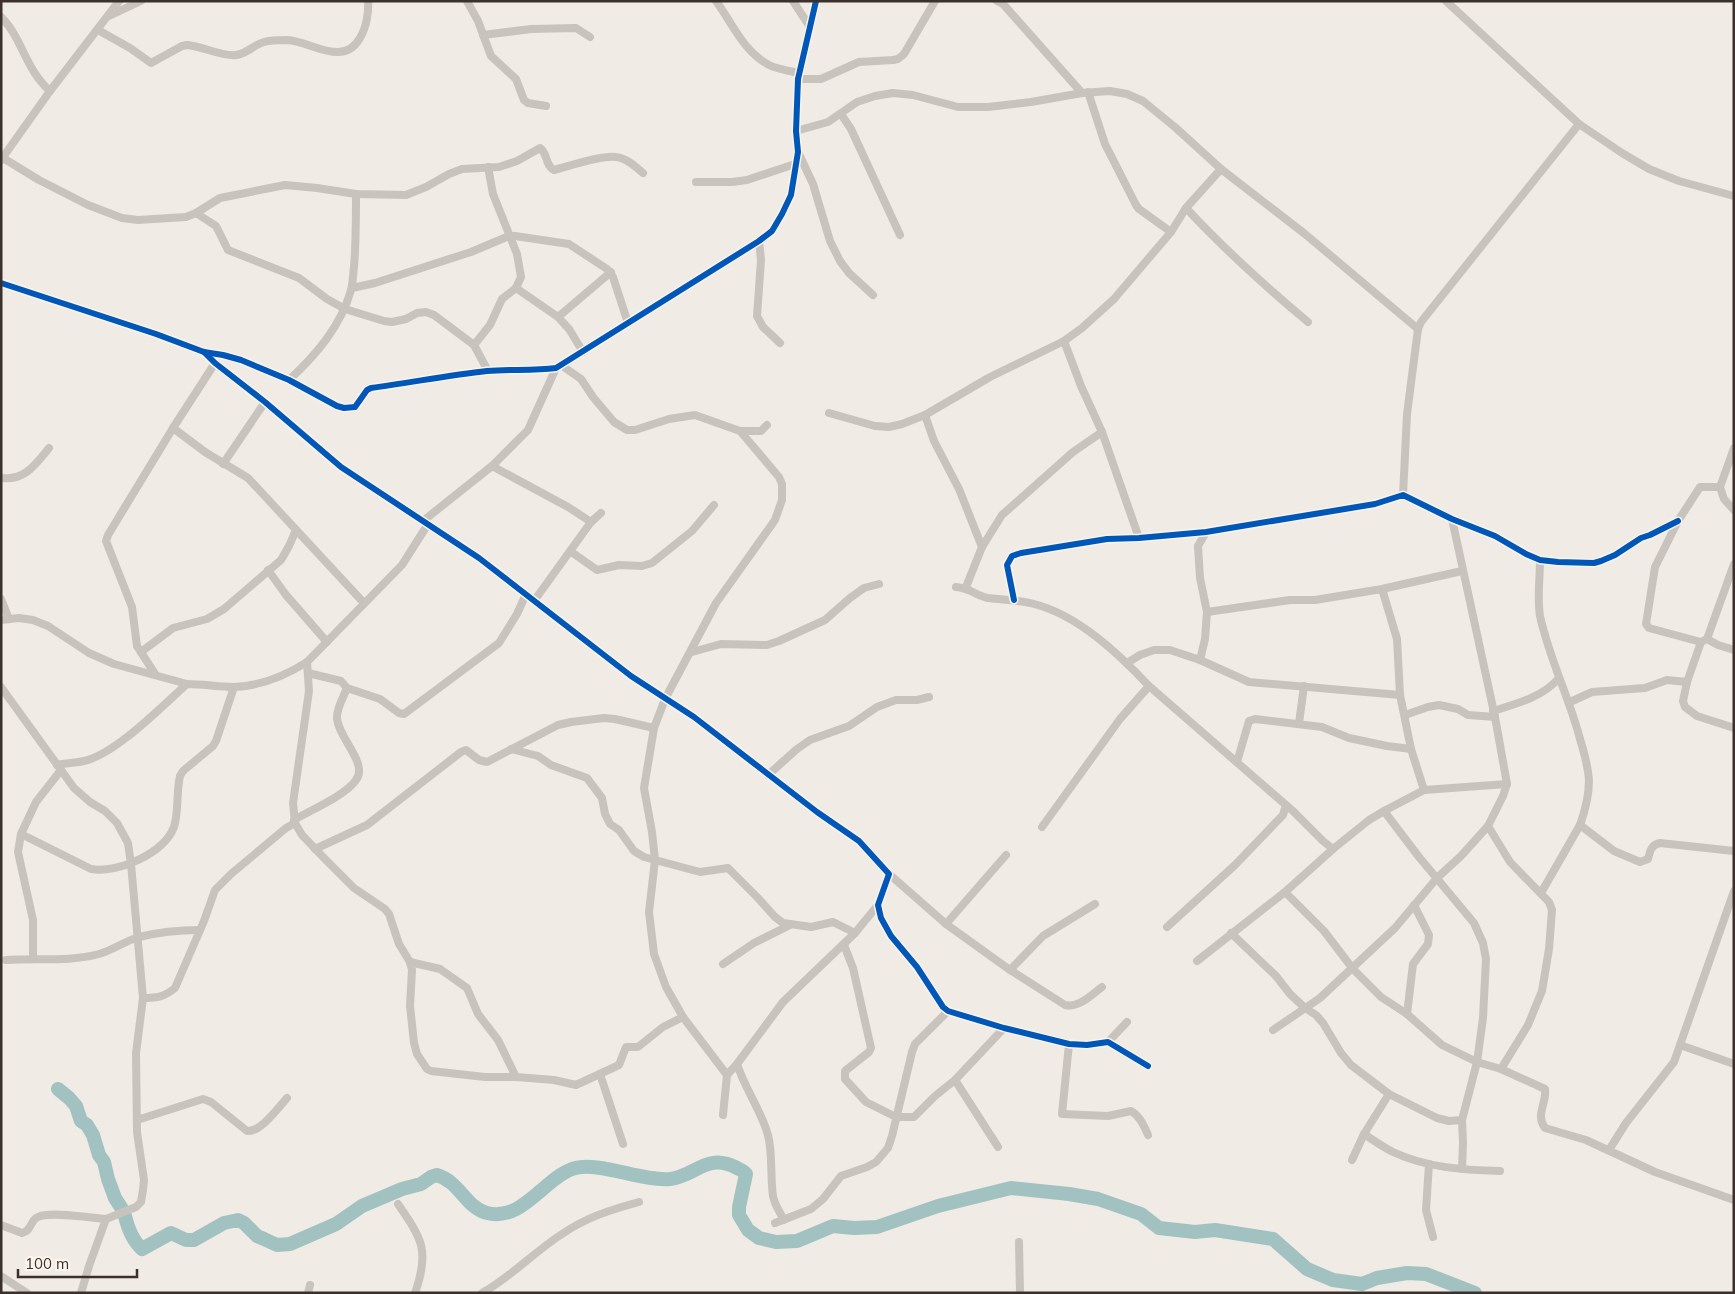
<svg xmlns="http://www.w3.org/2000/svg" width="1735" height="1294" font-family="Mulish,sans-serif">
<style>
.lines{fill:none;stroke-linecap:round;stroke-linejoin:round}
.river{stroke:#a1c2c1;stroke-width:14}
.minor{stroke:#c9c3be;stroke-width:8}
.cycleway-casing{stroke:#fbf5ee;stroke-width:9}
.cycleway{stroke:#0057b8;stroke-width:6}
</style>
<rect width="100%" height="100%" fill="#f0ebe5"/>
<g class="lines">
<g class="river">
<polyline points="58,1089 69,1098 76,1106 81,1121 87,1125 93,1135 99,1155 104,1162 108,1179 115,1198 122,1209"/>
<path d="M125,1216C128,1229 132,1240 142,1249L171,1233L186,1240H194L224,1223L238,1220L244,1223L257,1236L264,1239L277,1245L290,1244L336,1224L362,1206L402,1189L421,1184L431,1177L437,1175C460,1182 466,1208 487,1213C522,1222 544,1179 572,1169C598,1160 642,1182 670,1179C696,1176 707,1152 737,1168C741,1170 744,1171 746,1174L739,1207V1215L748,1230L759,1238L776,1242L797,1241L833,1226L854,1228L877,1227L938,1206L1011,1188L1069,1194L1098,1199L1141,1214L1159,1228L1195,1232L1215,1230L1273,1239L1307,1269L1333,1280L1362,1284L1377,1278L1407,1273L1426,1274L1475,1293"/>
</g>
<g class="minor">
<polyline points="467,1 478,21 491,56 516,79 524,100 528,103 546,106"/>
<path d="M716,1C733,24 743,51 769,65C777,69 789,71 799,73"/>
<polyline points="793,1 810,27"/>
<polyline points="997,1 1003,4 1082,93"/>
<polyline points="1446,1 1579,124 1622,153 1649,169 1679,181 1734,196"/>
<polyline points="109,16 141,1"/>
<path d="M1,17C22,37 25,69 50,91"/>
<path d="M98,30L130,48L151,63L182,46L187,45C202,46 222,57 236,55C246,54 254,45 264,42C270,40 280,40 287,40C311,41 343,68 360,38C366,28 369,13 368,1"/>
<polyline points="483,35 531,29 576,28 590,37"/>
<polyline points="798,79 821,79 859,62 893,60 898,59 904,54 935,1"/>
<polyline points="1088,92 1105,144 1136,205 1139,209 1171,232"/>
<polyline points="841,114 851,129 900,235"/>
<polyline points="796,131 828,122 857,102 875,96 893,93 913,95 958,107 988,107 1031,102 1082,93 1110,91 1127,94 1143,101 1176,128 1221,169 1305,234 1418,329"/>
<polyline points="798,152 813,184 830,241 840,261 849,273 873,295"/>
<path d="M3,158L39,180L88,205L122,218L138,220L186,217L196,213L220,198L285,185L317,188L356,194L406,195L426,187L449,174L462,169L499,167L517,161L540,148C548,153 545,166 554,170C570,166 601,155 616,157C626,158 635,166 643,173"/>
<polyline points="1,160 50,91 119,1"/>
<polyline points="696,182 732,182 747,180 795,164"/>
<path d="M1186,208C1224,249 1265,286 1308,322"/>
<polyline points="196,213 216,226 228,250 299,278 327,299 345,309 384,321 392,322 406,319 417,313 426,312 434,315 474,345 488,371"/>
<polyline points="759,241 761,260 757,316 763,327 780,343"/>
<path d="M1,283L156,334L204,352L223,355L241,360L289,380L337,406L344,408L355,407L367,390L371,388C410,383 448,375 487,371C510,369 533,371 556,368L759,241L772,231L782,214L791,195L798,152L796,131L798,79L816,1"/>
<polyline points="352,288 375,283 471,252 509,236 515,236 569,244 607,269 613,277 628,323"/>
<polyline points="516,288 558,317 569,329 583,352"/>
<polyline points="558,317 611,272"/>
<polyline points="1064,341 1081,386 1102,432 1139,538"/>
<polyline points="474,345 490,325 502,299 516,288 521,277 517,254 493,194 488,167"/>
<polyline points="204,352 215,363 265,402 341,467 479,558 631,676 694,717 817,812 859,841 889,874 878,905 881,918 891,936 917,967 943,1007 948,1011 1004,1028 1069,1044 1087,1045 1108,1042 1148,1066"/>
<polyline points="561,365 581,379 593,397 614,422 627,430 635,430 669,419 695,415 740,431 761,431 767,425"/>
<path d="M289,380C316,355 341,326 351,290C353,283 353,274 354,267C356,243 356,219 356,194"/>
<polyline points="829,413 875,426 889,427 902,424 925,415 990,377 1064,341 1082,328 1114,299 1171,232 1186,208 1221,169"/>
<polyline points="925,415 934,441 959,489 982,547"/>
<polyline points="173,428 205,452 248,478 364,603"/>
<polyline points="1734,448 1720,487 1724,499 1734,510"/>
<polyline points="223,464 265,402"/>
<polyline points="492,466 568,507 591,522"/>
<path d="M1,478C25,481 36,464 49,448"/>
<polyline points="1720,487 1700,487 1678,521 1655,567 1646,624 1649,628 1701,642 1707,639 1718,645 1734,650"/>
<polyline points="1403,495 1407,414 1418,329 1421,322 1579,124"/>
<polyline points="423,521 492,466 528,430 556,368"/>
<polyline points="570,551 597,570 619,565 642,566 652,563 692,531 714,505"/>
<path d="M1540,560C1540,578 1537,598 1540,616C1549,658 1569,697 1580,739C1584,752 1588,766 1589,780C1589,795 1585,811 1580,825L1541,893"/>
<polyline points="268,570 286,595 327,642"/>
<path d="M956,587C971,588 976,596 988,598C1004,600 1019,600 1034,604C1078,615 1119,654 1149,686L1294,812L1323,841L1333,849"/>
<polyline points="966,587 982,547 1002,515 1073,452 1102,432"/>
<polyline points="1382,589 1397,639 1400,695 1411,749 1424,790"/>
<polyline points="1,599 9,619"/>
<polyline points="1014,600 1007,565 1012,556 1021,553 1107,539 1139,538 1206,532 1375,504 1403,495 1452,519 1495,536 1526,554 1540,560 1558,562 1594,563 1601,561 1615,555 1641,538 1650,535 1678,521"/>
<polyline points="534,601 591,522 601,513"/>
<polyline points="1207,612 1290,600 1315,600 1382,589 1462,571"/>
<polyline points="1,620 19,618 33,620 48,626 89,653 114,664 187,684"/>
<polyline points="1707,639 1734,564"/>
<polyline points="1701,642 1687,682 1683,701 1685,707 1697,716 1734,728"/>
<polyline points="141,652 173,628 207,619 224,609 281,560 289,546 296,530"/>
<polyline points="692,652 721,644 767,645 779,641 825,620 850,598 864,588 879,584"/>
<polyline points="1200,660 1205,639 1207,612 1200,578 1198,546 1206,532"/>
<polyline points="307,662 309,691 293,803 295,823 302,835 325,859 354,888 385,909 389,914 399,944 410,962 412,970 410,1006 414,1043 417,1054 427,1069 431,1071 485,1077 516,1077 554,1080 576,1085 619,1065 626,1047 638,1047 663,1027 683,1017"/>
<polyline points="1127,663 1140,655 1154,650 1170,650 1200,660 1249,682 1400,695"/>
<polyline points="308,673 341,681 347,688 380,699 399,713 404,714 499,643 517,614 526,594"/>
<polyline points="155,674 137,646 132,607 106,541 108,535 173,428 215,363"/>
<polyline points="1,687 74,788 90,802 105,811 117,823 128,843 131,864 143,998 136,1053 137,1132 144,1180 143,1190 141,1202 136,1207 106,1219 89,1266 81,1293"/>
<polyline points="1570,702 1592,692 1645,688 1667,680 1687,682"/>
<path d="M1493,711C1516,704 1543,697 1559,678"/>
<polyline points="1405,715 1428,707 1439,705 1458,709 1468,715 1495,717"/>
<polyline points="1299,723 1304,686"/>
<polyline points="511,749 538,756 551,765 587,778 602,798 605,814 610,824 619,830 634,851 644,857 700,872 728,868 758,898 775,917 783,923 811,927 833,922 855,933"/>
<polyline points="1237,762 1249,721 1255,719 1322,727 1349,738 1387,746 1411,749"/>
<path d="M57,765C66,763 76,763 84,761C116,754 162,706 187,684C203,684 219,687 234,687C261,686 285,676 307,662L402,565L428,524"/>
<polyline points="768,775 797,749 810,740 849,726 877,707 896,700 917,700 929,697"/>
<polyline points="1384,811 1419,857 1474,923 1483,943 1486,959 1483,1018 1477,1062 1462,1120 1463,1143 1462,1169"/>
<path d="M294,820C311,810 346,795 356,780C369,763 337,737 337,717C337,707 344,696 347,688"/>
<path d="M1580,825L1614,851L1640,862L1648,859C1650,851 1651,845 1660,843L1734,851"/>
<polyline points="1488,826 1510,862 1549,902 1552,910 1549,949 1542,991 1528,1025 1501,1069"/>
<polyline points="1042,827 1120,719 1149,686"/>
<path d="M21,834L91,869C118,874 164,853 174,827C179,811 176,793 180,776L183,771L213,746L216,741L234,687"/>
<polyline points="315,849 367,825 461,752 466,750 479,760 487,762 558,725 571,722 604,718 615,719 654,728"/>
<path d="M889,874L946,924L1010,970L1065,1005C1079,1008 1091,995 1102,987"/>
<path d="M1285,892L1324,931L1353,969L1381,997L1407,1014L1442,1045L1477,1062L1501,1069L1545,1089C1547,1103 1535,1115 1545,1128L1586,1140L1655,1172L1734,1200"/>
<polyline points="946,924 1006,855"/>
<polyline points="1167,927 1235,865 1283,815 1286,805"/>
<polyline points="1231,933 1276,976 1290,994 1305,1008 1316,1015 1323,1023 1341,1053 1351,1065 1389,1094 1437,1118 1449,1121 1462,1120"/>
<polyline points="844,945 853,968 871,1048 869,1052 845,1071 845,1079 866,1102 896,1117 914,1117 935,1096 955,1080 1004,1028"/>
<polyline points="33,958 33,920 18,852 21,834 36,802 61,770"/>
<path d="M6,960C37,958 70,962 99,954C113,950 125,941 139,937C159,932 179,930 200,930"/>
<polyline points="1197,961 1285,892 1333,849 1369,820 1384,811 1424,790 1507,784"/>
<polyline points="410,962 440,969 467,988 478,1014 498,1040 516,1077"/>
<polyline points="723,964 754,943 790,925"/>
<polyline points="1010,970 1043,936 1095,904"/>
<path d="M143,998C157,998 164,997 175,988L204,921L215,890L231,874L286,828L295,823"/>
<polyline points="1407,1014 1413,964 1428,944 1429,935 1414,905"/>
<polyline points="1273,1030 1320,998 1395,928 1437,878 1461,856 1488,826 1503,796 1507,784 1495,717 1452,519"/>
<polyline points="1108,1042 1127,1022"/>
<path d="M1069,1044L1062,1114L1108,1116L1131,1111C1140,1116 1144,1126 1148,1135"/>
<polyline points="1680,1045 1734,1064"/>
<polyline points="600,1074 623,1144"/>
<polyline points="727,1075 683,1017 666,987 654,954 649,912 655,860 652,832 644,788 654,728 665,699 716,603 775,520 782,500 782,484 779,477 740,431"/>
<polyline points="955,1080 998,1147"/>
<polyline points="723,1115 727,1075 737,1064"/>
<path d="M137,1120L203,1099L211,1102L247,1131C261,1132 278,1108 287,1098"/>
<path d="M1364,1134C1373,1140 1383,1147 1393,1152C1427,1168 1464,1170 1500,1171"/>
<polyline points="1609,1150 1626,1123 1674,1062 1734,891"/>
<polyline points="1352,1160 1364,1134 1389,1094"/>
<polyline points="1429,1164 1426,1210 1433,1237"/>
<path d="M398,1204C422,1239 430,1251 415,1293"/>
<path d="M784,1220C780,1212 774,1204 773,1196C770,1175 773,1155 768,1135C761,1110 745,1089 737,1064L783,1002L855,933L878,905"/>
<polyline points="775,1223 811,1209 823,1199 841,1176 867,1167 876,1162 888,1148 892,1136 912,1052 915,1044 948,1011"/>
<path d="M1,1225L22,1233C32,1231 30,1220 38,1217C50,1211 91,1218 106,1219"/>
<polyline points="1019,1242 1020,1293"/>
<polyline points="1,1276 27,1293"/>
<polyline points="308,1293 310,1285"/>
<path d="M482,1293C511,1277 534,1252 562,1234C587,1217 610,1210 639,1202"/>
</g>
<g class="cycleway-casing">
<g id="cycleway">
<path d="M1,283L156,334L204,352L223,355L241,360L289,380L337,406L344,408L355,407L367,390L371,388C410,383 448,375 487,371C510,369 533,371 556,368L759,241L772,231L782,214L791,195L798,152L796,131L798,79L816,1"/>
<polyline points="204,352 215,363 265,402 341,467 479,558 631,676 694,717 817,812 859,841 889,874 878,905 881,918 891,936 917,967 943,1007 948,1011 1004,1028 1069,1044 1087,1045 1108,1042 1148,1066"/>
<polyline points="1014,600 1007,565 1012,556 1021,553 1107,539 1139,538 1206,532 1375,504 1403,495 1452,519 1495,536 1526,554 1540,560 1558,562 1594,563 1601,561 1615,555 1641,538 1650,535 1678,521"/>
</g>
</g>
<use href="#cycleway" class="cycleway"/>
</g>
<rect width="1735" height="1294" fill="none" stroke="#3b302b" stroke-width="5"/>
<path d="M18 1269v8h119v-8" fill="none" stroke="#3b302b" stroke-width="2.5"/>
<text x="25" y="1269" font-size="15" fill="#3b302b" stroke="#fbf5ee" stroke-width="4" paint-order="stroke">100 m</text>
</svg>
